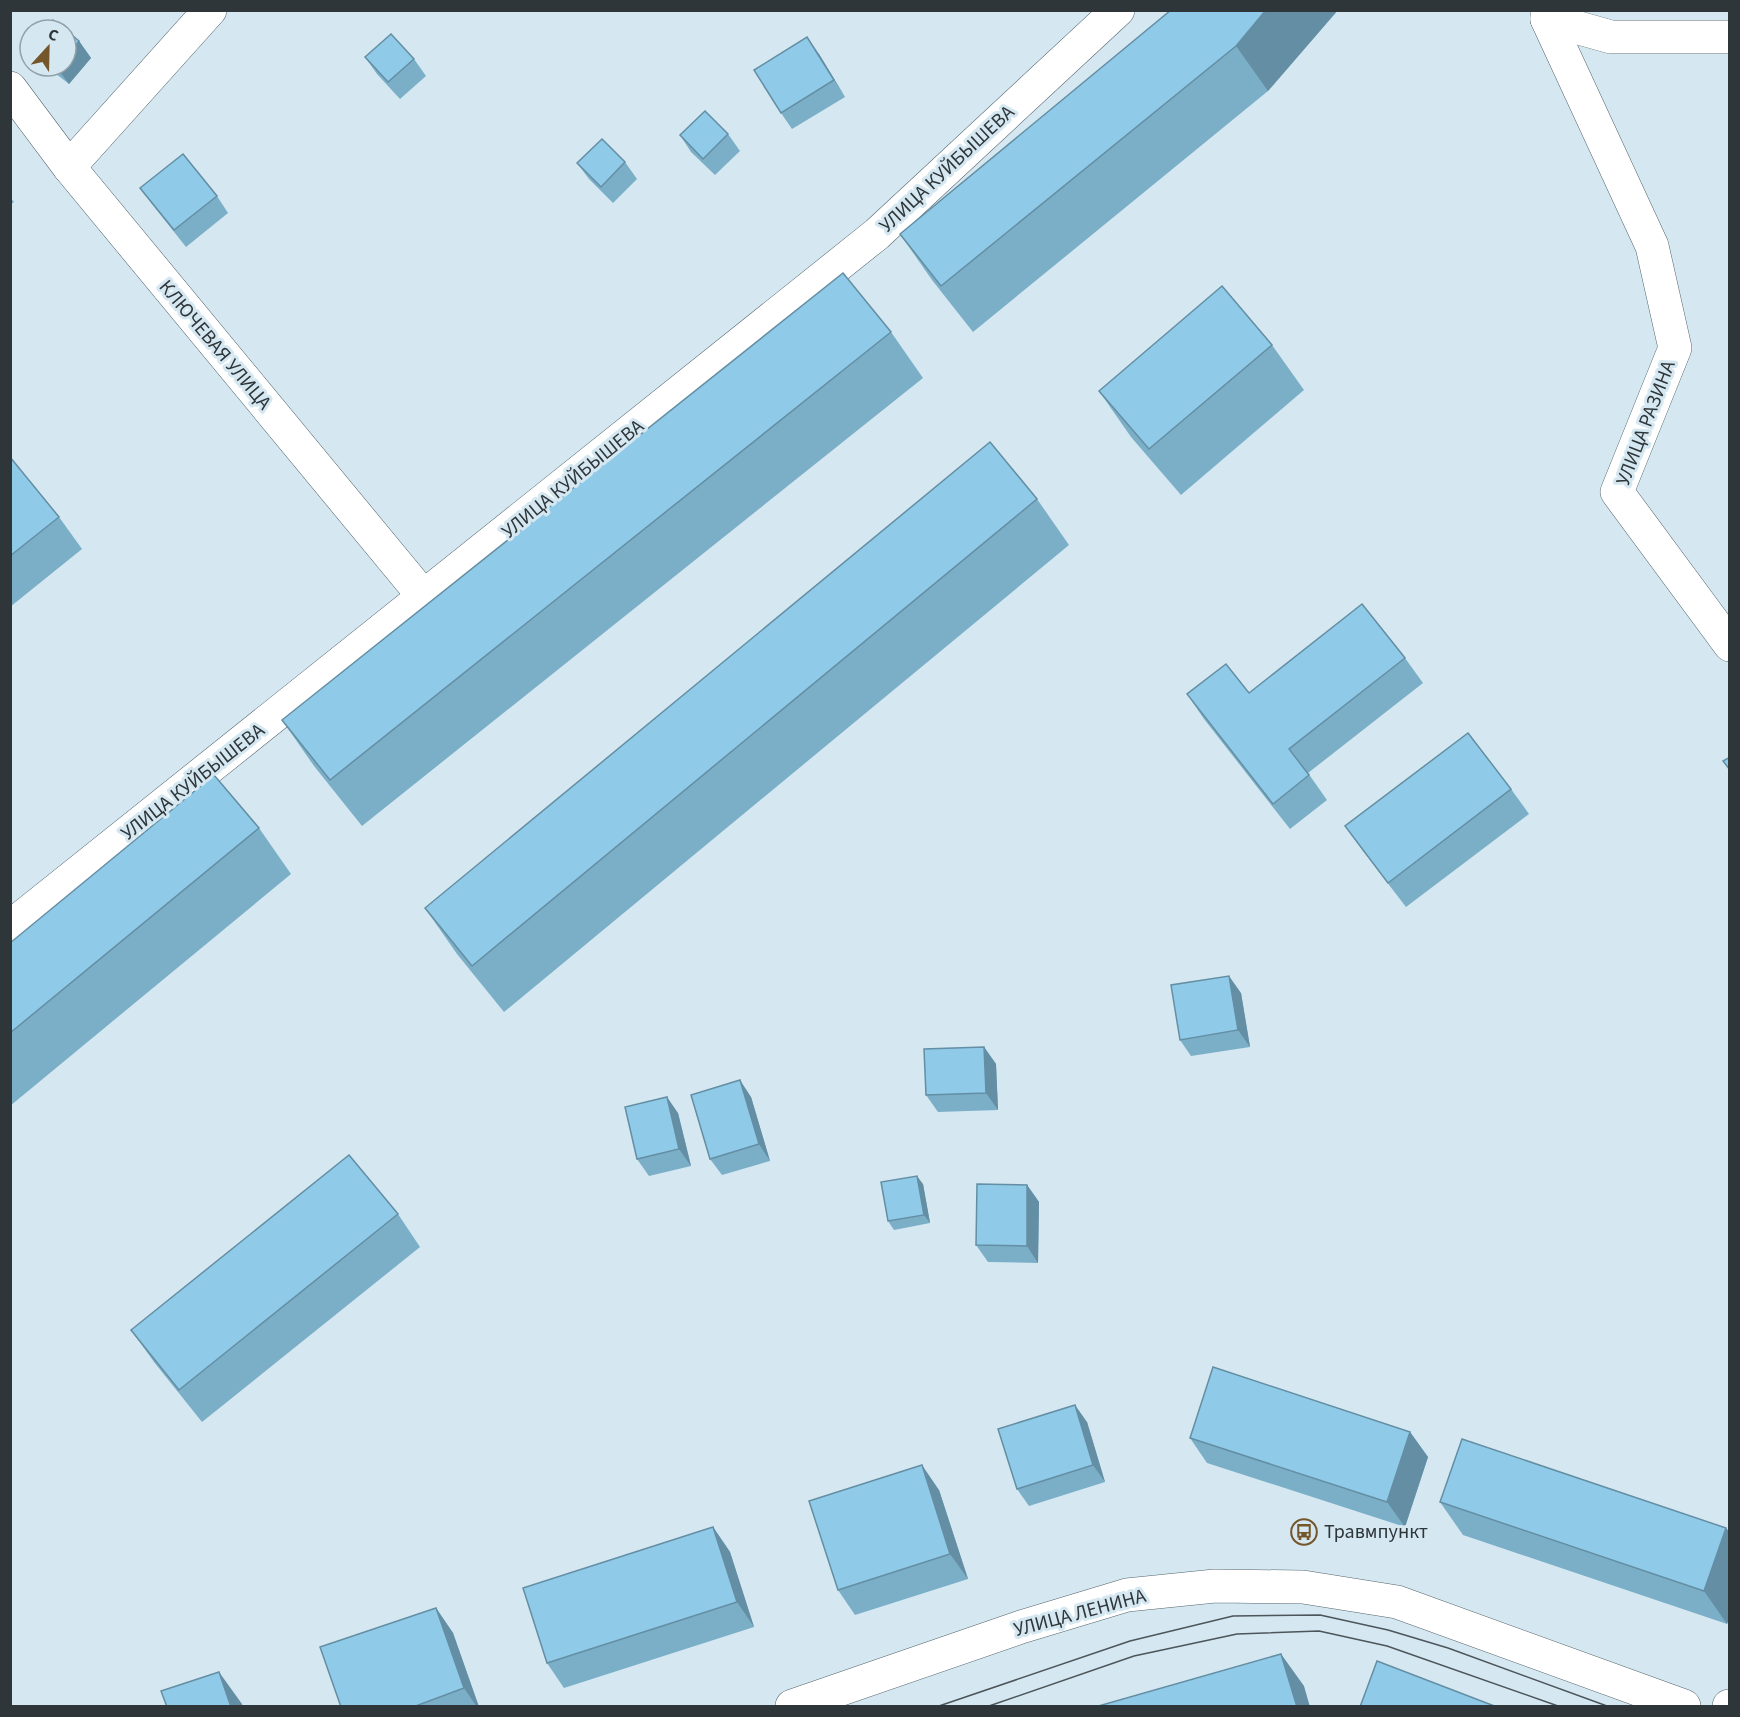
<svg xmlns="http://www.w3.org/2000/svg" width="1740" height="1717" font-family="'Source Sans 3',sans-serif">
<style>
.lines{fill:none;stroke-linecap:round;stroke-linejoin:round}
.street-casing{stroke:#54646c;stroke-width:34}
.secondary-casing{stroke:#54646c;stroke-width:34}
.street{stroke:#fff;stroke-width:33}
.secondary{stroke:#fff;stroke-width:33}
.tram{stroke:#4c555a;stroke-width:1.5}
.wall{fill:#7bafc8}
.shaded-wall{fill:#648ea3}
.building{fill:#8fcbe9;stroke:#648ea3;stroke-width:1.5}
.labels{text-anchor:middle;dominant-baseline:central;stroke-width:6;stroke-linejoin:round;paint-order:stroke}
.street-label{font-size:20px;fill:#2f363a;stroke:#d5e8f1}
.poi-label{font-size:20px;fill:#2f363a;stroke:#d5e8f1;text-anchor:start}
</style>
<rect width="100%" height="100%" fill="#d5e8f1"/>
<g class="lines">
<g class="street-casing">
<g id="street">
<polyline points="1547,10 1547,19 1652,246 1675,348 1617,492 1730,645"/>
<polyline points="1547,19 1611,37 1730,37"/>
<polyline points="10,88 69,167 425,598"/>
<polyline points="69,167 210,10"/>
<polyline points="1729,1706 1730,1706"/>
</g>
</g>
<g class="secondary-casing">
<g id="secondary">
<polyline points="10,927 877,234 1118,10"/>
<polyline points="792,1706 1021,1627 1127,1595 1215,1586 1303,1587 1397,1602 1684,1706"/>
</g>
</g>
<use href="#street" class="street"/>
<use href="#secondary" class="secondary"/>
<g class="tram">
<polyline points="939,1706 1130,1641 1233,1616 1320,1615 1388,1630 1448,1648 1607,1706"/>
<polyline points="989,1706 1134,1656 1237,1634 1319,1631 1387,1646 1558,1706"/>
</g>
</g>
<g class="wall">
<polygon points="1171,10 1338,10 1268,91 973,332 932,280 900,234"/>
<polygon points="79,41 91,58 69,84 46,66 66,66"/>
<polygon points="819,54 845,97 792,129 781,113"/>
<polygon points="365,57 414,59 426,76 400,99 377,74"/>
<polygon points="728,134 740,151 715,175 691,152 680,135"/>
<polygon points="625,162 637,179 613,203 589,179 577,163"/>
<polygon points="140,188 217,196 228,213 186,247 152,204"/>
<polygon points="10,197 14,202 10,205"/>
<polygon points="891,332 923,378 362,826 314,766 282,720"/>
<polygon points="1272,345 1304,390 1181,495 1131,437 1099,391"/>
<polygon points="10,457 59,517 82,549 10,607"/>
<polygon points="1037,499 1069,545 504,1012 457,954 425,908"/>
<polygon points="1405,658 1423,683 1308,773 1327,800 1290,829 1204,719 1187,694 1249,693"/>
<polygon points="1511,789 1529,814 1406,907 1363,851 1345,826"/>
<polygon points="259,828 291,874 10,1106 10,943"/>
<polygon points="1241,993 1250,1047 1191,1056 1180,1040"/>
<polygon points="984,1047 996,1064 998,1110 938,1112 926,1095"/>
<polygon points="751,1097 770,1161 722,1175 710,1159"/>
<polygon points="678,1113 691,1166 649,1176 637,1159"/>
<polygon points="923,1184 930,1223 894,1230 888,1221"/>
<polygon points="1027,1185 1039,1202 1038,1263 988,1262 976,1245"/>
<polygon points="398,1214 420,1247 202,1422 154,1362 131,1330"/>
<polygon points="1087,1422 1105,1482 1029,1506 1017,1489"/>
<polygon points="1410,1432 1428,1457 1405,1527 1207,1463 1190,1438"/>
<polygon points="939,1490 968,1579 855,1615 838,1590"/>
<polygon points="1440,1502 1726,1528 1730,1533 1730,1616 1727,1624 1463,1535"/>
<polygon points="713,1527 730,1552 754,1627 564,1688 547,1663"/>
<polygon points="436,1608 453,1633 479,1707 341,1707"/>
</g>
<g class="shaded-wall">
<polygon points="1266,10 1338,10 1268,91 1236,46"/>
<polygon points="807,37 819,54 845,97 834,80"/>
<polygon points="79,41 91,58 69,84 57,68 58,66 66,66 66,57"/>
<polygon points="1229,976 1241,993 1250,1047 1238,1030"/>
<polygon points="984,1047 996,1064 998,1110 986,1093"/>
<polygon points="740,1080 751,1097 770,1161 759,1144"/>
<polygon points="667,1097 678,1113 691,1166 679,1149"/>
<polygon points="917,1176 923,1184 930,1223 924,1215"/>
<polygon points="1027,1185 1039,1202 1038,1263 1027,1246"/>
<polygon points="1075,1405 1087,1422 1105,1482 1093,1465"/>
<polygon points="1410,1432 1428,1457 1405,1527 1387,1502"/>
<polygon points="922,1465 939,1490 968,1579 950,1554"/>
<polygon points="713,1527 730,1552 754,1627 737,1602"/>
<polygon points="1726,1528 1730,1533 1730,1616 1727,1624 1704,1591"/>
<polygon points="436,1608 453,1633 479,1707 477,1707 464,1688"/>
<polygon points="1281,1654 1304,1686 1310,1707 1297,1707"/>
<polygon points="219,1672 242,1704 243,1707 231,1707"/>
</g>
<g class="building">
<polygon points="1171,10 1266,10 1236,46 941,286 900,234"/>
<polygon points="53,20 66,30 45,30"/>
<polygon points="66,30 79,41 66,57"/>
<polygon points="391,34 414,59 388,82 365,57"/>
<polygon points="807,37 834,80 781,113 754,70"/>
<polygon points="705,111 728,134 703,159 680,135"/>
<polygon points="602,139 625,162 601,187 577,163"/>
<polygon points="183,154 217,196 174,230 140,188"/>
<polygon points="843,273 891,332 330,780 282,720"/>
<polygon points="1222,286 1272,345 1149,449 1099,391"/>
<polygon points="990,442 1037,499 472,966 425,908"/>
<polygon points="10,457 59,517 10,556"/>
<polygon points="1362,604 1405,658 1289,749 1309,775 1273,804 1187,694 1226,664 1249,693"/>
<polygon points="1468,733 1511,789 1388,883 1345,826"/>
<polygon points="1730,757 1730,770 1723,761"/>
<polygon points="214,775 259,828 10,1033 10,943"/>
<polygon points="1229,976 1238,1030 1180,1040 1171,985"/>
<polygon points="984,1047 986,1093 926,1095 924,1049"/>
<polygon points="740,1080 759,1144 710,1159 691,1095"/>
<polygon points="667,1097 679,1149 637,1159 625,1107"/>
<polygon points="349,1155 398,1214 179,1390 131,1330"/>
<polygon points="917,1176 924,1215 888,1221 881,1182"/>
<polygon points="977,1184 1027,1185 1027,1246 976,1245"/>
<polygon points="1213,1367 1410,1432 1387,1502 1190,1438"/>
<polygon points="1075,1405 1093,1465 1017,1489 998,1429"/>
<polygon points="1462,1439 1726,1528 1704,1591 1440,1502"/>
<polygon points="922,1465 950,1554 838,1590 809,1501"/>
<polygon points="713,1527 737,1602 547,1663 523,1588"/>
<polygon points="436,1608 464,1688 413,1707 341,1707 320,1647"/>
<polygon points="1281,1654 1297,1707 1095,1707"/>
<polygon points="1377,1661 1497,1707 1360,1707"/>
<polygon points="219,1672 231,1707 167,1707 161,1691"/>
</g>
<defs>
<g id="bus-ring" transform="scale(1.35)"><circle r="9.5" fill="#d5e8f1" stroke="#74562a" stroke-width="1.5"/><path d="M-5-6H5V4H4V6H2V4H-2V6H-4V4H-5ZM-3.5-4V0h7V-4ZM-3.5 1.2v1.5H-2V1.2ZM2 1.2v1.5H3.5V1.2Z" fill="#74562a"/></g>
</defs>
<g fill-rule="evenodd">
<use href="#bus-ring" x="1304" y="1532"/>
</g>
<g class="labels">
<g class="street-label">
<text transform="translate(947 169) rotate(-43)">УЛИЦА КУЙБЫШЕВА</text>
<text transform="translate(215 345) rotate(50)">КЛЮЧЕВАЯ УЛИЦА</text>
<text transform="translate(1646 423) rotate(-69)">УЛИЦА РАЗИНА</text>
<text transform="translate(573 479) rotate(-39)">УЛИЦА КУЙБЫШЕВА</text>
<text transform="translate(193 782) rotate(-38)">УЛИЦА КУЙБЫШЕВА</text>
<text transform="translate(1080 1613) rotate(-15)">УЛИЦА ЛЕНИНА</text>
</g>
<g class="poi-label">
<text x="1324" y="1532">Травмпункт</text>
</g>
</g>
<rect width="1740" height="1717" fill="none" stroke="#2f363a" stroke-width="24"/>
<g transform="translate(48 48) rotate(22)"><circle r="28" fill="#d5e8f1" stroke="#93a1a8" stroke-width="1.5"/>
<path d="M0-4.5L10 22L0 15L-10 22Z" fill="#74562a"/>
<text y="-9" font-size="16" font-weight="bold" text-anchor="middle" fill="#2f363a">С</text>
</g>
</svg>
